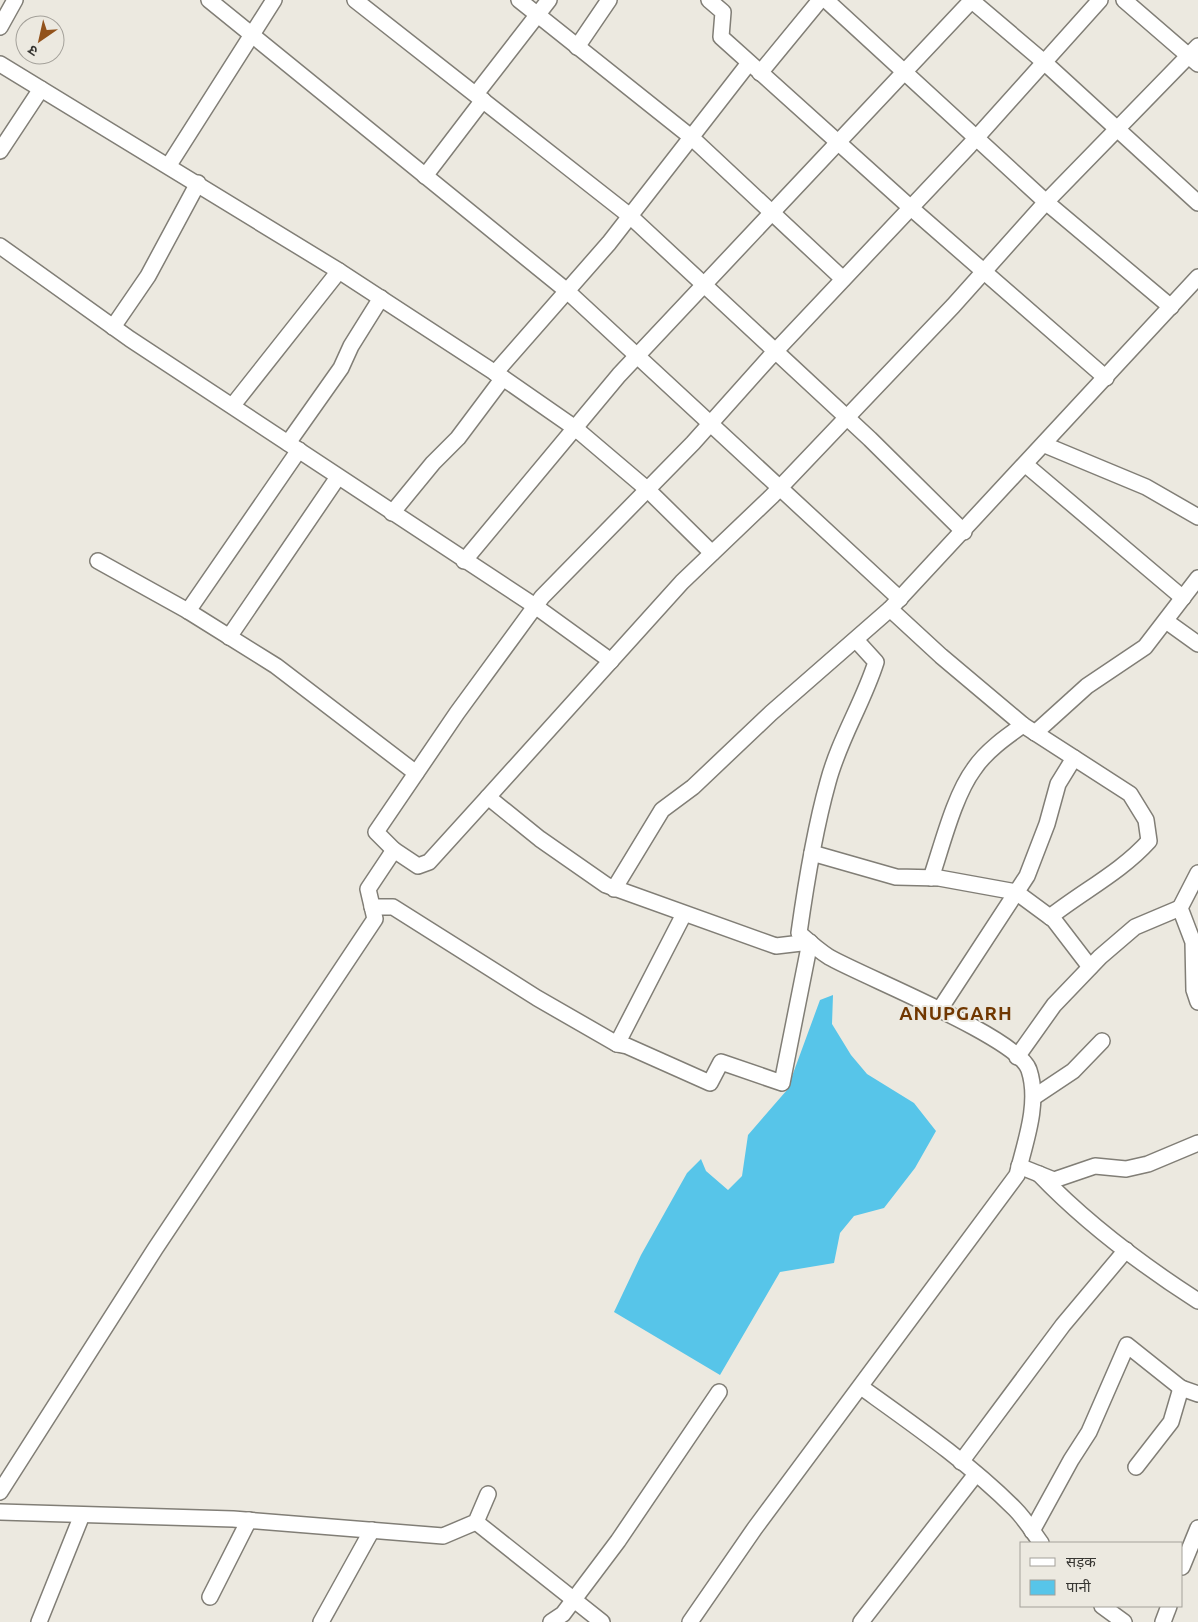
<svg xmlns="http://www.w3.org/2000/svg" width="1198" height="1622" font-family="Ubuntu,'Noto Sans Devanagari',sans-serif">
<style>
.water{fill:#57c5e9}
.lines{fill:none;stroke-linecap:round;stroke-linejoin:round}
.street-casing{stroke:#817e76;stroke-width:18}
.street{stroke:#fff;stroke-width:15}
.labels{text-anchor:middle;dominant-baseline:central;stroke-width:4;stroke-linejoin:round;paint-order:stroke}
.district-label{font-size:19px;font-weight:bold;letter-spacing:1px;fill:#703700;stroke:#ece9e0}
</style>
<rect width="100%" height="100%" fill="#ece9e0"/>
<polygon class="water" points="833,995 832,1024 851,1055 867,1074 914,1103 936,1131 915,1168 884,1208 854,1216 840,1233 834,1263 780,1272 720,1375 614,1312 641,1255 687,1173 701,1159 706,1171 728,1190 742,1176 748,1135 787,1090 820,1000"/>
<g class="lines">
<g class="street-casing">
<g id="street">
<polyline points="209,0 567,291 900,599"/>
<polyline points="355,0 630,216 870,439 964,532"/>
<polyline points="519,0 691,137 843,279"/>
<polyline points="709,0 723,12 721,37 911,208 1106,378"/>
<polyline points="826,0 1046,202 1171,307"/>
<polyline points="971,0 1044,62 1198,203"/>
<polyline points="1124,0 1198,64"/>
<polyline points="0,27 15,0"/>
<polyline points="577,47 609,0"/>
<polyline points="0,64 339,271 503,378 575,428 648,490 712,553"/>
<polyline points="760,73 820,0"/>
<polyline points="476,94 549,0"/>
<polyline points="0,151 41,89"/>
<polyline points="169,165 274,0"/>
<polyline points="425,176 483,100"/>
<polyline points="0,246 130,339 535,606 611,661"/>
<polyline points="113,327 148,276 198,183"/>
<polyline points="495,373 609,243 749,63"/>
<polyline points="233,405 339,271"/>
<polyline points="288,443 341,368 351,346 381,298"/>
<polyline points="1045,445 1146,487 1198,517"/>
<polyline points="1026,465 1183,598"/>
<polyline points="392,513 433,463 458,438 503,378"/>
<polyline points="98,561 188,611 276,666 416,773"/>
<polyline points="464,561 619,375 972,0"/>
<path d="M890,609L941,656L1023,725L1130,794L1146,820L1149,841C1121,872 1083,891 1050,917"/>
<polyline points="188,611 299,450"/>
<polyline points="1166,621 1198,644"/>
<polyline points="229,637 338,477"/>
<polyline points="1035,733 1087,686 1145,647 1198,578"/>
<polyline points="394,850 376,832 457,713 542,597 693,443 769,358 969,146 1100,0"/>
<polyline points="812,853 896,877 939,878 1016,892 1054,920 1090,967"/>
<polyline points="1198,873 1180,908 1193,942 1194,990 1198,1002"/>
<path d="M931,878C942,846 954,796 974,769C986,751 1006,737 1023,725"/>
<polyline points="614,889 662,810 693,787 771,713 890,609 1198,277"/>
<polyline points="372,907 393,907 537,998 617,1044 627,1046 710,1083 721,1062 782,1083 810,942 776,946 606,885 540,839 488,797 682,582 772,496 953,306 1046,202 1198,46"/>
<polyline points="940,1009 1027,876 1047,824 1058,784 1074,758"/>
<polyline points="617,1044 684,914"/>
<polyline points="1017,1057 1054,1005 1100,957 1135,927 1180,908"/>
<polyline points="1034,1097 1073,1071 1102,1041"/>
<polyline points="1019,1166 1054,1180 1095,1166 1126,1169 1148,1164 1198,1143"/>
<path d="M1039,1174C1086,1223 1142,1265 1198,1301"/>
<path d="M861,1387C914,1425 969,1463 1015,1509C1025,1519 1033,1532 1041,1543"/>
<polyline points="961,1462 1063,1325 1126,1250"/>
<polyline points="1136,1467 1171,1422 1181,1388"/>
<polyline points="0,1492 155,1249 375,919 368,889 394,850 418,866 429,862 488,797"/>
<polyline points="0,1512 233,1519 443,1536 476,1522 488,1494"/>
<polyline points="476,1522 602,1622"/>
<polyline points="1032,1531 1071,1460 1089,1432 1127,1345 1181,1388 1198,1394"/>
<polyline points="1182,1567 1198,1528"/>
<polyline points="210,1597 249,1520"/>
<polyline points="1102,1606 1124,1622"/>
<polyline points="39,1622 82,1515"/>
<polyline points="321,1622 372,1530"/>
<polyline points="551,1622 563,1614 618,1541 719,1392"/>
<path d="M690,1622L755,1528L1017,1175C1025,1143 1040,1103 1029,1070C1019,1038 864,977 829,957C818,950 808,941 799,933C806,883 814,832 828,782C839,740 863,703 876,662L856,640"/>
<polyline points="861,1622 976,1474"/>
<polyline points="1163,1622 1169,1606"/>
</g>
</g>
<use href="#street" class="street"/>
</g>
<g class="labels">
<g class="district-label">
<text x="956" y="1013">ANUPGARH</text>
</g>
</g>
<rect x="1020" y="1542" width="162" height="65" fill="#ece9e0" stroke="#a4a19a"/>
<rect x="1030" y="1558" width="25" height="8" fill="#ffffff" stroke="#a4a19a"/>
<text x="1066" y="1567" font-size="15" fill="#373632">सड़क</text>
<rect x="1030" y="1580" width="25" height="15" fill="#57c5e9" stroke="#a4a19a"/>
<text x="1066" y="1592" font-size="15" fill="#373632">पानी</text>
<g transform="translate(40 40) rotate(214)"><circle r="24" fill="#ece9e0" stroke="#a4a19a"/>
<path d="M0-4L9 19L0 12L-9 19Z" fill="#92521b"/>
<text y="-8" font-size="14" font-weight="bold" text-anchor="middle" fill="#373632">उ</text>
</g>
</svg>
